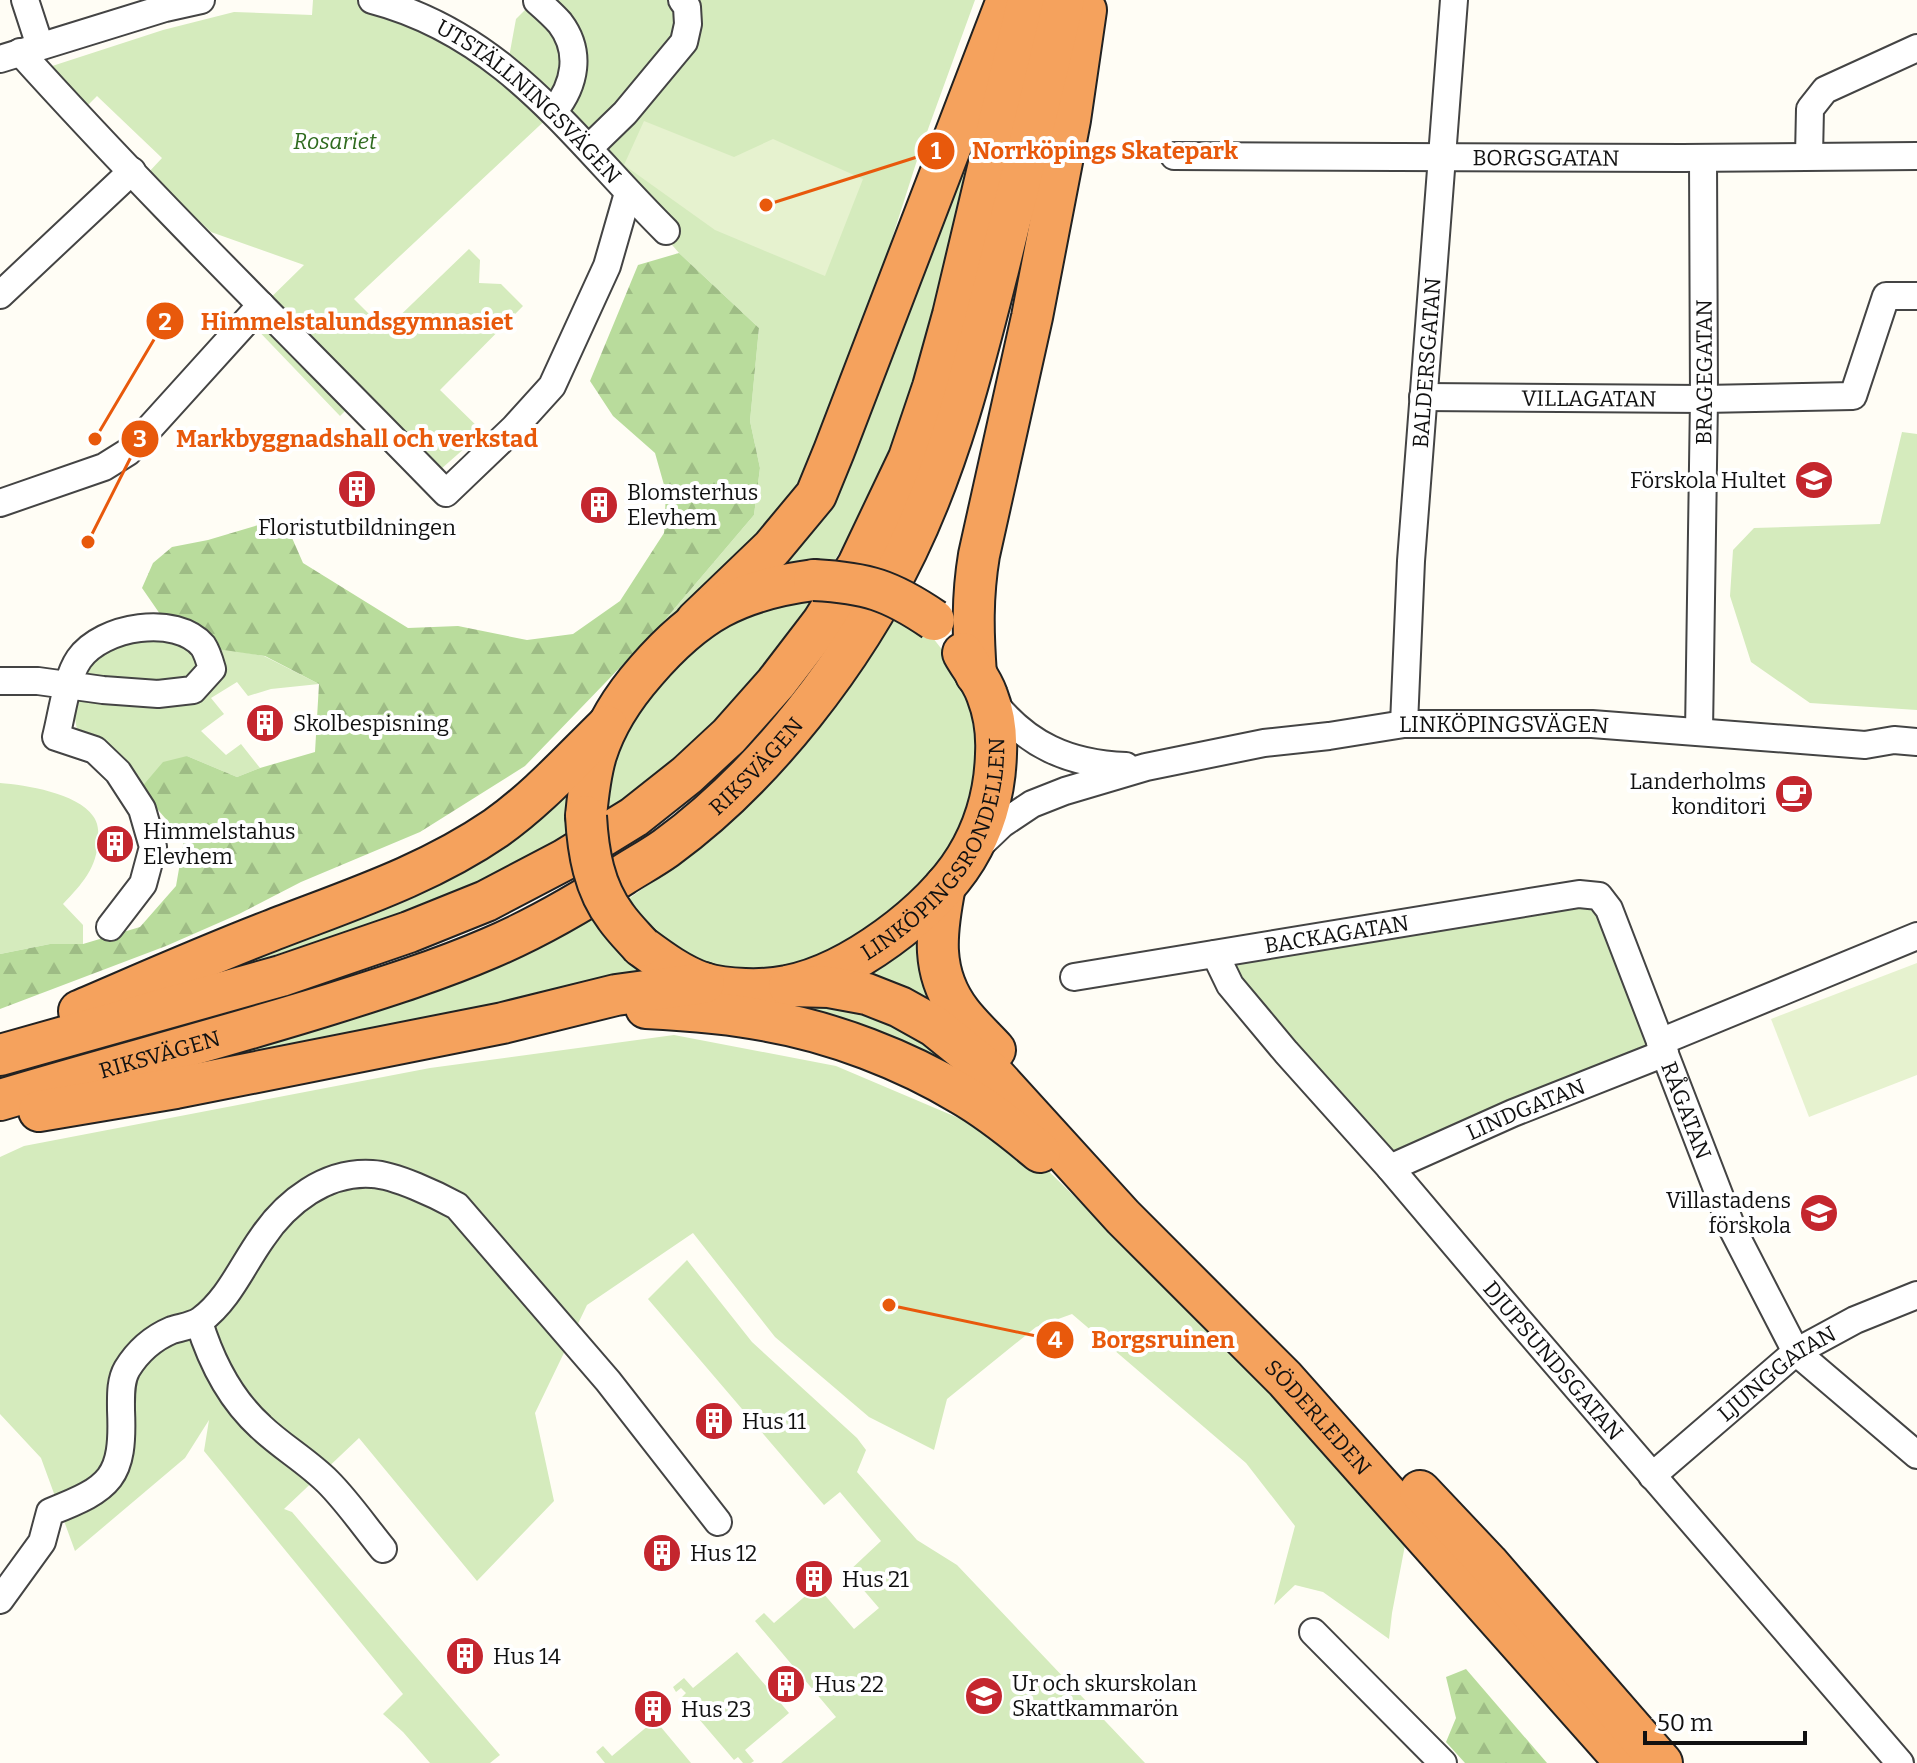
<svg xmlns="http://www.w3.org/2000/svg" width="1917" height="1763" font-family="Bitter,serif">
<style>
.grass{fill:#d5ebbd}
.forest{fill:url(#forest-firs)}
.pitch{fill:#e6f2cf}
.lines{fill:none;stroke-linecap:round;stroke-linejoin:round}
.minor-casing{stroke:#444;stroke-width:30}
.highway-casing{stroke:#222;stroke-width:44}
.minor{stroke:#fff;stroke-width:26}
.highway{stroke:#f5a25d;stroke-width:40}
.highway-bridge-casing{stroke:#222;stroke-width:44;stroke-linecap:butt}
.highway-bridge{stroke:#f5a25d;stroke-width:40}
.labels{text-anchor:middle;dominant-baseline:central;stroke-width:8;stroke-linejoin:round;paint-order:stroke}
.street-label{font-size:22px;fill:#111;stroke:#fff}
.park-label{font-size:22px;font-style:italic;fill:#2f6b1f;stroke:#fff}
.poi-label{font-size:22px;fill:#111;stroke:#fff;text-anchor:start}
.leader{fill:none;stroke:#e8590c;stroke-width:3}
.callout-dot{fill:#e8590c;stroke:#fff;stroke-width:3}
.mark-label{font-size:24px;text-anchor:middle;font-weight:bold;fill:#fff}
.callout-label{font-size:24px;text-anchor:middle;font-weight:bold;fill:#e8590c;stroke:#fff;stroke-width:8;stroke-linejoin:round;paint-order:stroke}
</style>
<defs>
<pattern id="forest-firs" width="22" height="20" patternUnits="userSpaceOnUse" patternTransform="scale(2)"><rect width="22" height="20" fill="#b9dc9c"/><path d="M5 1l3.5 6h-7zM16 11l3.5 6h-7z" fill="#9ebc85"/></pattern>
</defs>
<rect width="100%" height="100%" fill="#fffdf5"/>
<g class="grass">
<polygon points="313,0 372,0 507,68 516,19 535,0 975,0 919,154 842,395 810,476 731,574 658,628 754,515 760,468 750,421 759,328 679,253 589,148 554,112 354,299 385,330 469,249 480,260 479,283 501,284 523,306 440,390 483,432 424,484 347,409 340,416 248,320 304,265 211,232 148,173 162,158 97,96 83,110 43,69 163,30 234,12 312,15"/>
<polygon points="1002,28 935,317 897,437 870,500 832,565 768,573"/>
<polygon points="1902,432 1917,434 1917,710 1810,703 1751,662 1730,596 1733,550 1754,528 1880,524"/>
<path d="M817,597C792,630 769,665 742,696C703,740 649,782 600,815L621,736L681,654L747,613Z"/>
<polygon points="897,616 933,638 961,674 979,718 984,758 952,859 865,943 776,975 717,971 664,947 624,902 686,858 774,780 839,700"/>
<polygon points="119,631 264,656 319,684 271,689 248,696 237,682 211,698 224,714 201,731 226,755 241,744 260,768 237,777 187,756 140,789 111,749 77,730 69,684"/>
<polygon points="567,779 572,833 481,883 408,913 214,974"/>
<path d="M0,783C26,785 77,793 93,816C98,822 99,832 98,840C97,868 82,884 63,904L83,925V944H50L0,954Z"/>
<polygon points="1591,898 1650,1047 1393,1155 1227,966"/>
<polygon points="596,917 652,976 162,1072 406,1001 475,976 532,951"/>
<polygon points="914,926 940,1012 858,969"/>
<polygon points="265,995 267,1002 262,1008 0,1085 0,1068"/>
<polygon points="822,999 903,1022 1005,1101 787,1003"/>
<polygon points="674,1035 836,1066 1022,1145 1297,1415 1406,1540 1392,1613 1389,1639 1323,1592 1295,1585 1274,1605 1295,1526 1246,1463 1072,1314 1036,1327 947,1399 934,1450 869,1417 775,1337 693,1233 587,1305 535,1413 554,1501 477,1581 359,1438 284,1509 292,1512 500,1755 490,1763 430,1763 403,1732 383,1714 403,1694 204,1451 209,1420 185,1458 75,1551 41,1458 0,1414 0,1157 24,1146 430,1068"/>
<polygon points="687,1260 752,1342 857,1438 866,1450 857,1472 917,1540 957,1565 1145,1763 781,1763 836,1717 755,1621 764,1613 774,1623 817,1586 854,1629 879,1608 848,1572 881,1541 840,1492 824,1505 648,1299"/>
<polygon points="737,1652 789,1713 745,1750 754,1761 751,1763 743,1763 738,1757 734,1760 681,1698 686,1693 681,1688 676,1692 673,1687 684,1678 693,1688"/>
<polygon points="655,1720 691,1763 605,1763 596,1752 603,1746 612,1756"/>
</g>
<g class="forest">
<polygon points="679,253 759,328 750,421 760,468 754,515 658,628 525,766 420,832 301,882 239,914 166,946 0,1009 0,954 50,944 83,944 140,927 176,886 184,840 140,789 163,762 187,756 237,777 260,768 315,752 319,684 265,656 204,647 171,630 142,588 153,563 172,547 208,540 265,523 289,531 303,563 408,628 458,626 527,640 573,634 620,601 664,533 666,492 655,453 613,416 590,381 638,265"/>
<polygon points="1466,1669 1547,1763 1465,1763 1446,1742 1456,1718 1446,1677"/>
</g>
<g class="pitch">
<polygon points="644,121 734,157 773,139 863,179 825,276 715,230 624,165"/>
<polygon points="1917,963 1917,1075 1809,1117 1771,1019"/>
</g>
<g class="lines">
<g class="minor-casing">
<g id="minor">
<polyline points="25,0 40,46"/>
<path id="s1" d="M372,0C506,35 574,140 666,231"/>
<path d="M537,1C545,8 553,15 560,23C582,52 575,85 554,111"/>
<path d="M20,52C157,204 304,347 446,493L514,428L552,386L607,266L628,193"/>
<polyline points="0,59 165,8 201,0"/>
<polyline points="589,148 625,113 684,42 688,24 687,7 682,0"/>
<path id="s2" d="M1174,156L1682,158L1917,156"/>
<polyline points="1809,156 1810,109 1825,90 1917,48"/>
<polyline points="0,295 132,171"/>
<path id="s3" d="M1423,397L1704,399L1853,396L1886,296H1917"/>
<polyline points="0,503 104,467 128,452 261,305"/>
<path d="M0,681H38L103,690L158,694L193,690L212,669C210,662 207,652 203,646C176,614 102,626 79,659C66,678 62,714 56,737L95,750L118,772L142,809L153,847L143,884L110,927"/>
<path d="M991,699C1026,745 1069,764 1126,766"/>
<path id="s4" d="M1404,724L1411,561L1454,0"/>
<path id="s5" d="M1699,732L1704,399L1703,158"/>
<path id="s6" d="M980,845L1002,824L1032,804L1065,791L1146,767L1264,743L1329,736L1404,724H1592L1865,745L1894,740L1917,742"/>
<path id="s7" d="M1215,954L1230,985L1286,1052L1390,1168L1516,1317L1900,1763"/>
<path id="s8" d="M1074,977L1579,894L1599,896L1609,909L1732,1228L1796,1352L1917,1455"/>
<polyline points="1660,1042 1917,936"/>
<path id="s9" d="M1390,1168L1513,1113L1665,1053"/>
<path d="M199,1322C211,1361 230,1399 261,1427C282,1447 307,1461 328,1482C348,1502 365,1527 383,1549"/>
<path id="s10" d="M1652,1476L1796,1352L1855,1320L1917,1295"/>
<path d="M0,1600L42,1542L50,1512C111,1488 124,1478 121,1410C121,1397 120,1381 127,1369C138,1351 153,1338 172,1330C181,1327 193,1326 201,1320C229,1299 242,1266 262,1238C286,1202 326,1171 372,1174C395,1175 437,1195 457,1206L608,1381L718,1522"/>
<polyline points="1313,1632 1443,1763"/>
</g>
</g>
<g class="highway-casing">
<g id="highway">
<polyline points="696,621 772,548 816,495 834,451 1007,0"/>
<path d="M976,675C973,633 972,597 979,555L1032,317L1070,120L1086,10"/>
<path d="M586,816C588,795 590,775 596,755C606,723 624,696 646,671C696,613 737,590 814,580"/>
<path d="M945,886C936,932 930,973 961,1013C971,1026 984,1038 995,1050"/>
<path id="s11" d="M641,946C660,960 680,975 703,983C726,990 764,991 787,986C850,974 933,912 966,858C985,827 995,790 996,754C997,735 994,713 987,695C982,680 970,666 963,653"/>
<path id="s12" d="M789,986L829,987L867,994L900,1007L934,1026L992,1073L1123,1217L1285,1379L1626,1763"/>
<path d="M646,1008C687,1010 728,1013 768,1021C832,1032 905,1060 961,1094C989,1110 1015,1131 1040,1152"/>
<path d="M79,1011C142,984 205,956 270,931C347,901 426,876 496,828C537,799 571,761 607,726"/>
<polyline points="0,1055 281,976 409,932 486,901 564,860 634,817 687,775 729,736 776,683 822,623 858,565 909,458 933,387 953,315 1028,0"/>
<path id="s13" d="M0,1100C110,1067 222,1038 331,1004C385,987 439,970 490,948C537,928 580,903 623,875C637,866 652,858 666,848C765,776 854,660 907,550C950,461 974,365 998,270C1020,180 1043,90 1064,0"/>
<polyline points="39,1111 176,1088 503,1023 616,995 704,983"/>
<polyline points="1420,1491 1488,1563 1662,1763"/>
</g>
</g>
<use href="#minor" class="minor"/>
<use href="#highway" class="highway"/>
<g class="highway-bridge-casing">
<g id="highway-bridge">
<path d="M814,580C867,583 890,590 934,620"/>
<path d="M586,816C588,852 594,888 616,917C623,927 632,936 641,946"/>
</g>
</g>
<use href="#highway-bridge" class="highway-bridge"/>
</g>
<defs>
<g id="school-disc" transform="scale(2)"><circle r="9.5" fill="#c4262e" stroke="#fff"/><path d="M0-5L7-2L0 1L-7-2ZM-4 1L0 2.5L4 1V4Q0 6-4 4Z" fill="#fff"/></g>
<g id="building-disc" transform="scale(2)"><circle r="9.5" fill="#c4262e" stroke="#fff"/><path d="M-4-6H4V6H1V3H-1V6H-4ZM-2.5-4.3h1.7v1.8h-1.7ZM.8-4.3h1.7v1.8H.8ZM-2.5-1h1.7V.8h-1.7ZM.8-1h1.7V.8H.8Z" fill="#fff"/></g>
<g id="cafe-disc" transform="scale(2)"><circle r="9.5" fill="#c4262e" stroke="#fff"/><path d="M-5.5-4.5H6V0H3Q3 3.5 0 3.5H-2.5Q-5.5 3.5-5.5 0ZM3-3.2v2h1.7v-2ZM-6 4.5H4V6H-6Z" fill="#fff"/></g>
</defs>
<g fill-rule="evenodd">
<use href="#school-disc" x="1814" y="480"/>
<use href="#building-disc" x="357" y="489"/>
<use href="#building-disc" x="599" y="505"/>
<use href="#building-disc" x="265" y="723"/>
<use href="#cafe-disc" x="1794" y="794"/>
<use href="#building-disc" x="115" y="844"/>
<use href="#school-disc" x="1819" y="1213"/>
<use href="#building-disc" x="714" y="1421"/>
<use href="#building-disc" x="662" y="1553"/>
<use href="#building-disc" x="814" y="1579"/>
<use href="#building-disc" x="465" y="1656"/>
<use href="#building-disc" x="786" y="1684"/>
<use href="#school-disc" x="984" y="1696"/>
<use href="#building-disc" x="653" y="1709"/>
</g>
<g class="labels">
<g class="street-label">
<text stroke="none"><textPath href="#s1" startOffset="190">UTSTÄLLNINGSVÄGEN</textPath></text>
<text stroke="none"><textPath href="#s2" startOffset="372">BORGSGATAN</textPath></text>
<text stroke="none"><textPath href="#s4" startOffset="362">BALDERSGATAN</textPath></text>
<text stroke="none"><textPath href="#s5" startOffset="360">BRAGEGATAN</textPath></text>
<text stroke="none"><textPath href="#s3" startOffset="166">VILLAGATAN</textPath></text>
<text stroke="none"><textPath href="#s6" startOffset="548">LINKÖPINGSVÄGEN</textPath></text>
<text stroke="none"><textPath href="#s13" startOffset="838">RIKSVÄGEN</textPath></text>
<text stroke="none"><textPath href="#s11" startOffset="374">LINKÖPINGSRONDELLEN</textPath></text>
<text stroke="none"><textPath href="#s8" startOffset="266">BACKAGATAN</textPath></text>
<text stroke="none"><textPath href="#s13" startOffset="166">RIKSVÄGEN</textPath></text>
<text stroke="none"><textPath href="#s9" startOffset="148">LINDGATAN</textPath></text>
<text stroke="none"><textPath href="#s8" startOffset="764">RÅGATAN</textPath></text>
<text stroke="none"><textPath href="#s7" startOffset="530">DJUPSUNDSGATAN</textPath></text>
<text stroke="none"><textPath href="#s10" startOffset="162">LJUNGGATAN</textPath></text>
<text stroke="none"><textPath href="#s12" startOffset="702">SÖDERLEDEN</textPath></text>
</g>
<g class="park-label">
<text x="335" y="141">Rosariet</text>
</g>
<g class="poi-label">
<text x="1786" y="480" text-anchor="end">Förskola Hultet</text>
<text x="627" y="492">Blomsterhus<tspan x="627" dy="25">Elevhem</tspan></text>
<text x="357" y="527" text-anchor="middle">Floristutbildningen</text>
<text x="293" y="723">Skolbespisning</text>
<text x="1766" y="781" text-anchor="end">Landerholms<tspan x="1766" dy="25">konditori</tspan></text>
<text x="143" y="831">Himmelstahus<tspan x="143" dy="25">Elevhem</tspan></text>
<text x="1791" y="1200" text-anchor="end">Villastadens<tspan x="1791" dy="25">förskola</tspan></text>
<text x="742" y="1421">Hus 11</text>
<text x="690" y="1553">Hus 12</text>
<text x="842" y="1579">Hus 21</text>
<text x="493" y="1656">Hus 14</text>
<text x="1012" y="1683">Ur och skurskolan<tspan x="1012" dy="25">Skattkammarön</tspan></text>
<text x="814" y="1684">Hus 22</text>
<text x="681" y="1709">Hus 23</text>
</g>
</g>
<path class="leader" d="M766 205L936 151M95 439L165 321M88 542L140 439M889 1305L1055 1340"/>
<g class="callout-dot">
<circle cx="766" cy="205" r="8"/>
<circle cx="95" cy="439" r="8"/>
<circle cx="88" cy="542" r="8"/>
<circle cx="889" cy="1305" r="8"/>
<circle cx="936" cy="151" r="20"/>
<circle cx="165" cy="321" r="20"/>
<circle cx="140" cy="439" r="20"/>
<circle cx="1055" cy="1340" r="20"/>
</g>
<g class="mark-label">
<text x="936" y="159">1</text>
<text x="165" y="330">2</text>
<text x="140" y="447">3</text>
<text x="1055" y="1348">4</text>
</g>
<g class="callout-label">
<text x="1105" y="159">Norrköpings Skatepark</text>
<text x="357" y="330">Himmelstalundsgymnasiet</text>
<text x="357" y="447">Markbyggnadshall och verkstad</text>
<text x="1163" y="1348">Borgsruinen</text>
</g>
<path d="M1645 1731v12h160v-12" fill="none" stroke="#111111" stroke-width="4"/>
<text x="1657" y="1731" font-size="24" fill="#111111" stroke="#ffffff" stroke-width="6" paint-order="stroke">50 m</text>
</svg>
